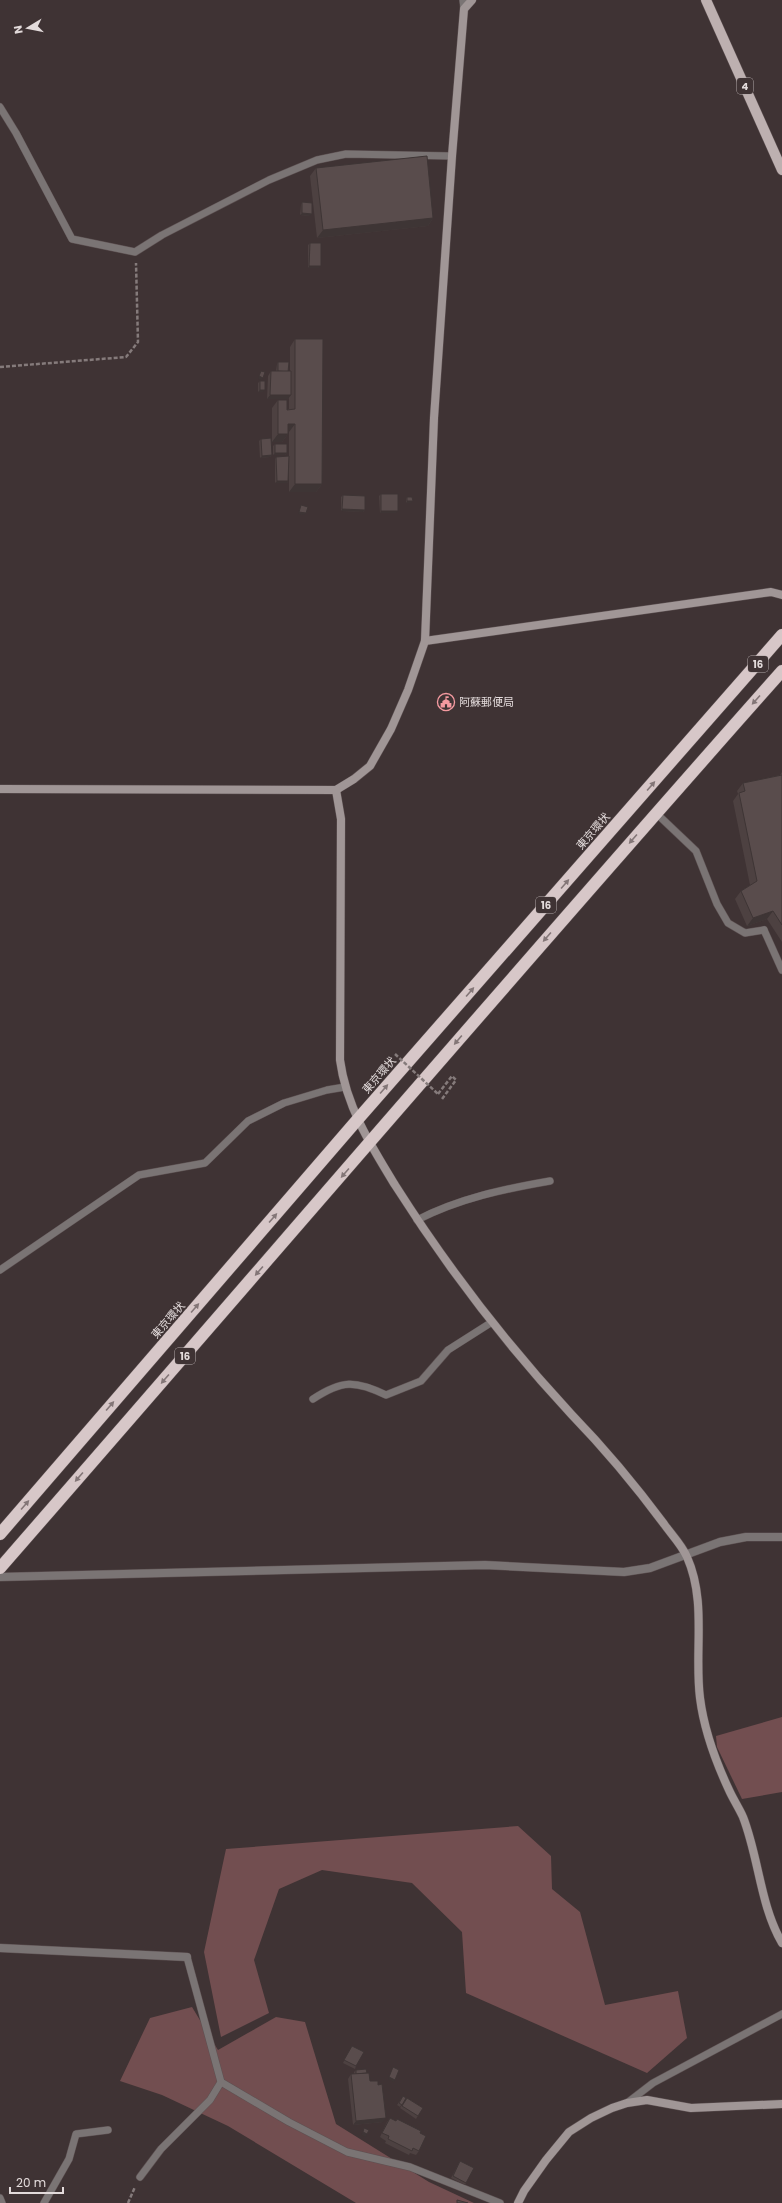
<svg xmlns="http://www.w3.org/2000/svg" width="782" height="2203" font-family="Poppins,'Noto Sans JP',sans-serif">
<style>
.green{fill:#724e50}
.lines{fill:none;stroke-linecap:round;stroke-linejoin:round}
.lane-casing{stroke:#5d5152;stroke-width:8}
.street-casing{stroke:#5d5152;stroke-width:9}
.secondary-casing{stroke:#5d5152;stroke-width:9}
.primary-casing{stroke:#5d5152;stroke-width:11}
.highway-casing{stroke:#5d5152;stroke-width:13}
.path{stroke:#857b7b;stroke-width:2.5;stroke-dasharray:4 2;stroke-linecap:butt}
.lane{stroke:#7a7474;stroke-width:7}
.street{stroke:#7a7474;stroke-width:8}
.secondary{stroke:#a09696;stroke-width:8}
.primary{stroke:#bdb0b0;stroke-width:10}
.highway{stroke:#d7c7c8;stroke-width:12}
.path-bridge{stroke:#857b7b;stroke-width:2.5;stroke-dasharray:4 2;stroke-linecap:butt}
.wall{fill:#4d4141}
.shaded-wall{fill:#3e3535}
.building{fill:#594c4c;stroke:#3e3535}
.oneway{fill:#837677}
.labels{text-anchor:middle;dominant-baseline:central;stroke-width:3;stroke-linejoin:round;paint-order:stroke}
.shield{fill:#3f3334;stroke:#b2a9a9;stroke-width:1}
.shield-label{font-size:10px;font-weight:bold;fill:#e3dbdb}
.poi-label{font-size:11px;fill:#e3dbdb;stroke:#3f3334;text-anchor:start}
.street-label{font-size:11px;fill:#e3dbdb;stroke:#3f3334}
</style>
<rect width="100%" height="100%" fill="#3f3334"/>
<g class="green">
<polygon points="782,1717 782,1792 742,1799 717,1747 716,1736"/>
<polygon points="518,1826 551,1856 552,1889 580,1912 605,2005 678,1991 687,2038 647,2073 466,1993 462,1932 412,1883 322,1870 279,1889 254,1960 269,2013 221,2037 204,1952 226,1849"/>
<polygon points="192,2007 218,2050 276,2017 305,2022 336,2124 429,2182 474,2203 356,2203 228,2126 162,2095 120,2081 150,2018"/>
</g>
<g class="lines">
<g class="lane-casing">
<g id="lane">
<polyline points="463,0 464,9"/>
<polyline points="0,107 16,133 72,239 135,252 162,235 269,180 317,160 346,154 452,156"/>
<polyline points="656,813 696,851 717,904 728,923 745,933 764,930"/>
<polyline points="764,930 782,970"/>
<path d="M417,1220C460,1198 504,1189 550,1181"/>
<polyline points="0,1270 139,1175 205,1163 248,1121 284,1103 327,1090 345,1087"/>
<path d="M313,1399C342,1380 355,1380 386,1395L421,1381L448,1350L492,1322"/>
<polyline points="221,2082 289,2122 347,2152 410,2167 500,2203"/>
<polyline points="627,2103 653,2083 782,2014"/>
<polyline points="140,2177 161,2149 210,2100 221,2082 187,1957"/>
<polyline points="0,2198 2,2203"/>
<polyline points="44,2203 69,2159 76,2134 108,2130"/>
</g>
</g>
<g class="street-casing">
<g id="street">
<polyline points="0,1577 485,1565 624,1572 650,1568 720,1542 746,1537 782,1537"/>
<polyline points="0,1948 187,1957"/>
</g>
</g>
<g class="secondary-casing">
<g id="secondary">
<polyline points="425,641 771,592 782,595"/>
<polyline points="0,789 336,790 354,779 370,766 391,729 408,690 425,641 434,418 452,156 464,9 472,0"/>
<path d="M336,790L341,819L340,1060C346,1106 371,1146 395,1185C447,1267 506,1344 572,1415C605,1449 635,1485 664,1524C671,1534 682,1545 687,1557C707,1602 694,1651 700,1698C704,1730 715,1760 729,1790C733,1799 739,1808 743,1817C759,1858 760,1905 782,1943"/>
<polyline points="518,2203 524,2191 546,2160 569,2132 591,2118 612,2108 627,2103 647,2100 691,2108 782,2104"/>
</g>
</g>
<g class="primary-casing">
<polyline id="primary" points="706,0 782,170"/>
</g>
<g class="highway-casing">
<g id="highway">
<polyline points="0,1534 358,1119 782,635"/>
<path d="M0,1568C261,1269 519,967 782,671"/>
</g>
</g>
<g class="path">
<polyline points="0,367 126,357 138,342 136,263"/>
<polyline points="438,1094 452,1076 456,1080 442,1099"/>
<polyline points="128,2203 135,2187"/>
</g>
<use href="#lane" class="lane"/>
<use href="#street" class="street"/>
<use href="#secondary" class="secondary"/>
<use href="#primary" class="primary"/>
<use href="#highway" class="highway"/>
<polyline class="path-bridge" points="395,1054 438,1094"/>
</g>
<g class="wall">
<polygon points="316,168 433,218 428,226 317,238 310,176"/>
<polygon points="302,202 310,216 300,215 301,205"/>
<polygon points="310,243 319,268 308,268 308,245"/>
<polygon points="295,339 322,484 316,492 289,492 289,432 288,432 288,434 282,442 272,442 272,408 278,400 287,410 289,409 289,397 288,399 267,399 268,376 271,371 276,371 277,364 278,362 288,371 290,371 290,347"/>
<polygon points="260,381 263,392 258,392 258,383"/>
<polygon points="261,439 272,455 270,457 260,458 259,441"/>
<polygon points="275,444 287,453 285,455 273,455 273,446"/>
<polygon points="276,457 288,481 287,483 275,483 275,459"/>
<polygon points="381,494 396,513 380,513 379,496"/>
<polygon points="343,495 365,510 363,512 341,511 341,497"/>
<polygon points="407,497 411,503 406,503 406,499"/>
<polygon points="782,772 782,942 767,919 747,926 735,899 741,891 750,885 733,801 738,794 737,791 743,783 780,775"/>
<polygon points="352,2046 356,2066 355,2069 343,2063"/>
<polygon points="356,2070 367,2073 370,2081 383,2122 353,2125 348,2079 351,2074 354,2074 354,2072"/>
<polygon points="403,2096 406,2098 400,2107 397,2105"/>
<polygon points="407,2098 423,2108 416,2119 400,2108"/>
<polygon points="390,2118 396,2121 397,2119 420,2133 419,2151 416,2155 410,2153 409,2155 385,2143 386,2141 380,2137 387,2122"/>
<polygon points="460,2161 466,2183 465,2185 451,2178"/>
</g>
<g class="shaded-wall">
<polygon points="302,213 312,214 310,216 300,215"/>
<polygon points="433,218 428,226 317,238 323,230"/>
<polygon points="309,266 321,266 319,268 308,268"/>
<polygon points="259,376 263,378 262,380 258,379"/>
<polygon points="260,390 265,390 263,392 258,392"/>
<polygon points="270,395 291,395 288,399 267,399"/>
<polygon points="288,424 295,424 289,432 282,432"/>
<polygon points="278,434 288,434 282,442 272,442"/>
<polygon points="275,453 287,453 285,455 273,455"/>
<polygon points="272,455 270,457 260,458 262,456"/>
<polygon points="277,481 288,481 287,483 275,483"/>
<polygon points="295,484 322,484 316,492 289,492"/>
<polygon points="407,501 413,501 411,503 406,503"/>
<polygon points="342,509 365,510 363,512 341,511"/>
<polygon points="381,511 398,511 396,513 380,513"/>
<polygon points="299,512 306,513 304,515 298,514"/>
<polygon points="773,911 767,919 747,926 753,918"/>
<polygon points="389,2077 395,2080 394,2082 388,2079"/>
<polygon points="386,2118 383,2122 353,2125 356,2121"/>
<polygon points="363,2132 367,2134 366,2137 361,2135"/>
</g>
<g class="building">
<polygon points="427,156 433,218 323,230 316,168"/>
<polygon points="302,202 312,203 312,214 302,213"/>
<polygon points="310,243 321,243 321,266 309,266"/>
<polygon points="295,339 323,339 322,484 295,484 295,424 288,424 288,434 278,434 278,400 287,400 287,410 295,409"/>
<polygon points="278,362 289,362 288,372 278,371"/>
<polygon points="261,371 265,372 263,378 259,376"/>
<polygon points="271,371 291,371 291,395 270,395"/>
<rect x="260" y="381" width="5" height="9"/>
<polygon points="271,438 272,455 262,456 261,439"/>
<rect x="275" y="444" width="12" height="9"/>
<polygon points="289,456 288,481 277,481 276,457"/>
<rect x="381" y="494" width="17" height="17"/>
<polygon points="343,495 365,496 365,510 342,509"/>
<polygon points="407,497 412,497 413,501 407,501"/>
<polygon points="301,505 308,507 306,513 299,512"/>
<polygon points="782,775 782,925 773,911 753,918 741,891 757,881 739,793 745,791 743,783"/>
<polygon points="352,2046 364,2052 356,2066 344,2060"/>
<polygon points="393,2067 399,2070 395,2080 389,2077"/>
<polygon points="366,2069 367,2073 356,2074 356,2070"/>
<polygon points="369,2073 370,2081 378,2081 378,2085 382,2084 386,2118 356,2121 351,2074"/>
<polygon points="403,2096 406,2098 402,2105 399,2103"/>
<polygon points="407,2098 423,2108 418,2116 402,2106"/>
<polygon points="390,2118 396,2121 397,2119 421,2131 420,2133 426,2136 419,2151 413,2148 412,2151 388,2139 389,2136 382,2133"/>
<polygon points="364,2128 369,2130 367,2134 363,2132"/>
<polygon points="460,2161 474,2168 466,2183 453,2176"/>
<polygon points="457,2200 468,2203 457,2203"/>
</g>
<defs><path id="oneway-solid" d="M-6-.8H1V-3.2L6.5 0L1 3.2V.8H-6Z"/></defs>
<g class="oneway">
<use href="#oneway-solid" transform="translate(756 700) rotate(132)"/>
<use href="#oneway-solid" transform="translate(651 786) rotate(-49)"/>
<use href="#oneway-solid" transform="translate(633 839) rotate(131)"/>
<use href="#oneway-solid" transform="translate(565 884) rotate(-49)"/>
<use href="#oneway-solid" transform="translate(547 937) rotate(131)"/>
<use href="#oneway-solid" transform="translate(470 992) rotate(-49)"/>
<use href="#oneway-solid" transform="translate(458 1040) rotate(130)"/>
<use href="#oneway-solid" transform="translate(384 1089) rotate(-49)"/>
<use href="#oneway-solid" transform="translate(345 1173) rotate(131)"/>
<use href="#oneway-solid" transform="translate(273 1218) rotate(-49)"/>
<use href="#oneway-solid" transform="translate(259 1271) rotate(131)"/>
<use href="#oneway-solid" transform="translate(195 1308) rotate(-49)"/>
<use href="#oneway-solid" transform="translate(165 1379) rotate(131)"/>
<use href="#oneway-solid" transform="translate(110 1406) rotate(-49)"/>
<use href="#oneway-solid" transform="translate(79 1477) rotate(131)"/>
<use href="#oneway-solid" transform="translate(25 1505) rotate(-49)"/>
</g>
<defs>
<g id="civic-ring" transform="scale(0.9)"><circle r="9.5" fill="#3f3334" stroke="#f49aa0" stroke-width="1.5"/><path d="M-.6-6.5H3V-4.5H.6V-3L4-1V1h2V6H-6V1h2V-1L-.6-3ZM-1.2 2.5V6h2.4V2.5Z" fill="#f49aa0"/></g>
</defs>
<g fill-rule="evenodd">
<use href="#civic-ring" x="446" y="702"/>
</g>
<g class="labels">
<g class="shield">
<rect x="737" y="78" width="16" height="16" rx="3"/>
<rect x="748" y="656" width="20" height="16" rx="3"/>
<rect x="536" y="897" width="20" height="16" rx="3"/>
<rect x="175" y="1348" width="20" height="16" rx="3"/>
</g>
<g class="shield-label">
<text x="745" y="86">4</text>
<text x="758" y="664">16</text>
<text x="546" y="905">16</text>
<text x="185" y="1356">16</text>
</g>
<g class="poi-label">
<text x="459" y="702">阿蘇郵便局</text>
</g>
<g class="street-label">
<text transform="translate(593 831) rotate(-49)">東京環状</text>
<text transform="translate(379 1075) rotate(-49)">東京環状</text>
<text transform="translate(168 1320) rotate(-49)">東京環状</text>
</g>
</g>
<g transform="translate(28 28) rotate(260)" stroke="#3f3334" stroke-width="3" paint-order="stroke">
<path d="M0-3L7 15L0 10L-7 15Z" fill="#e3dbdb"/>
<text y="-6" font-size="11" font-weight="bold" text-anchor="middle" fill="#e3dbdb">N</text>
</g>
<path d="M10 2187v6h53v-6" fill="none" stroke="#e3dbdb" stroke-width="2"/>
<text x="16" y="2187" font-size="12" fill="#e3dbdb" stroke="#3f3334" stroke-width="3" paint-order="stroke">20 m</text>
</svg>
